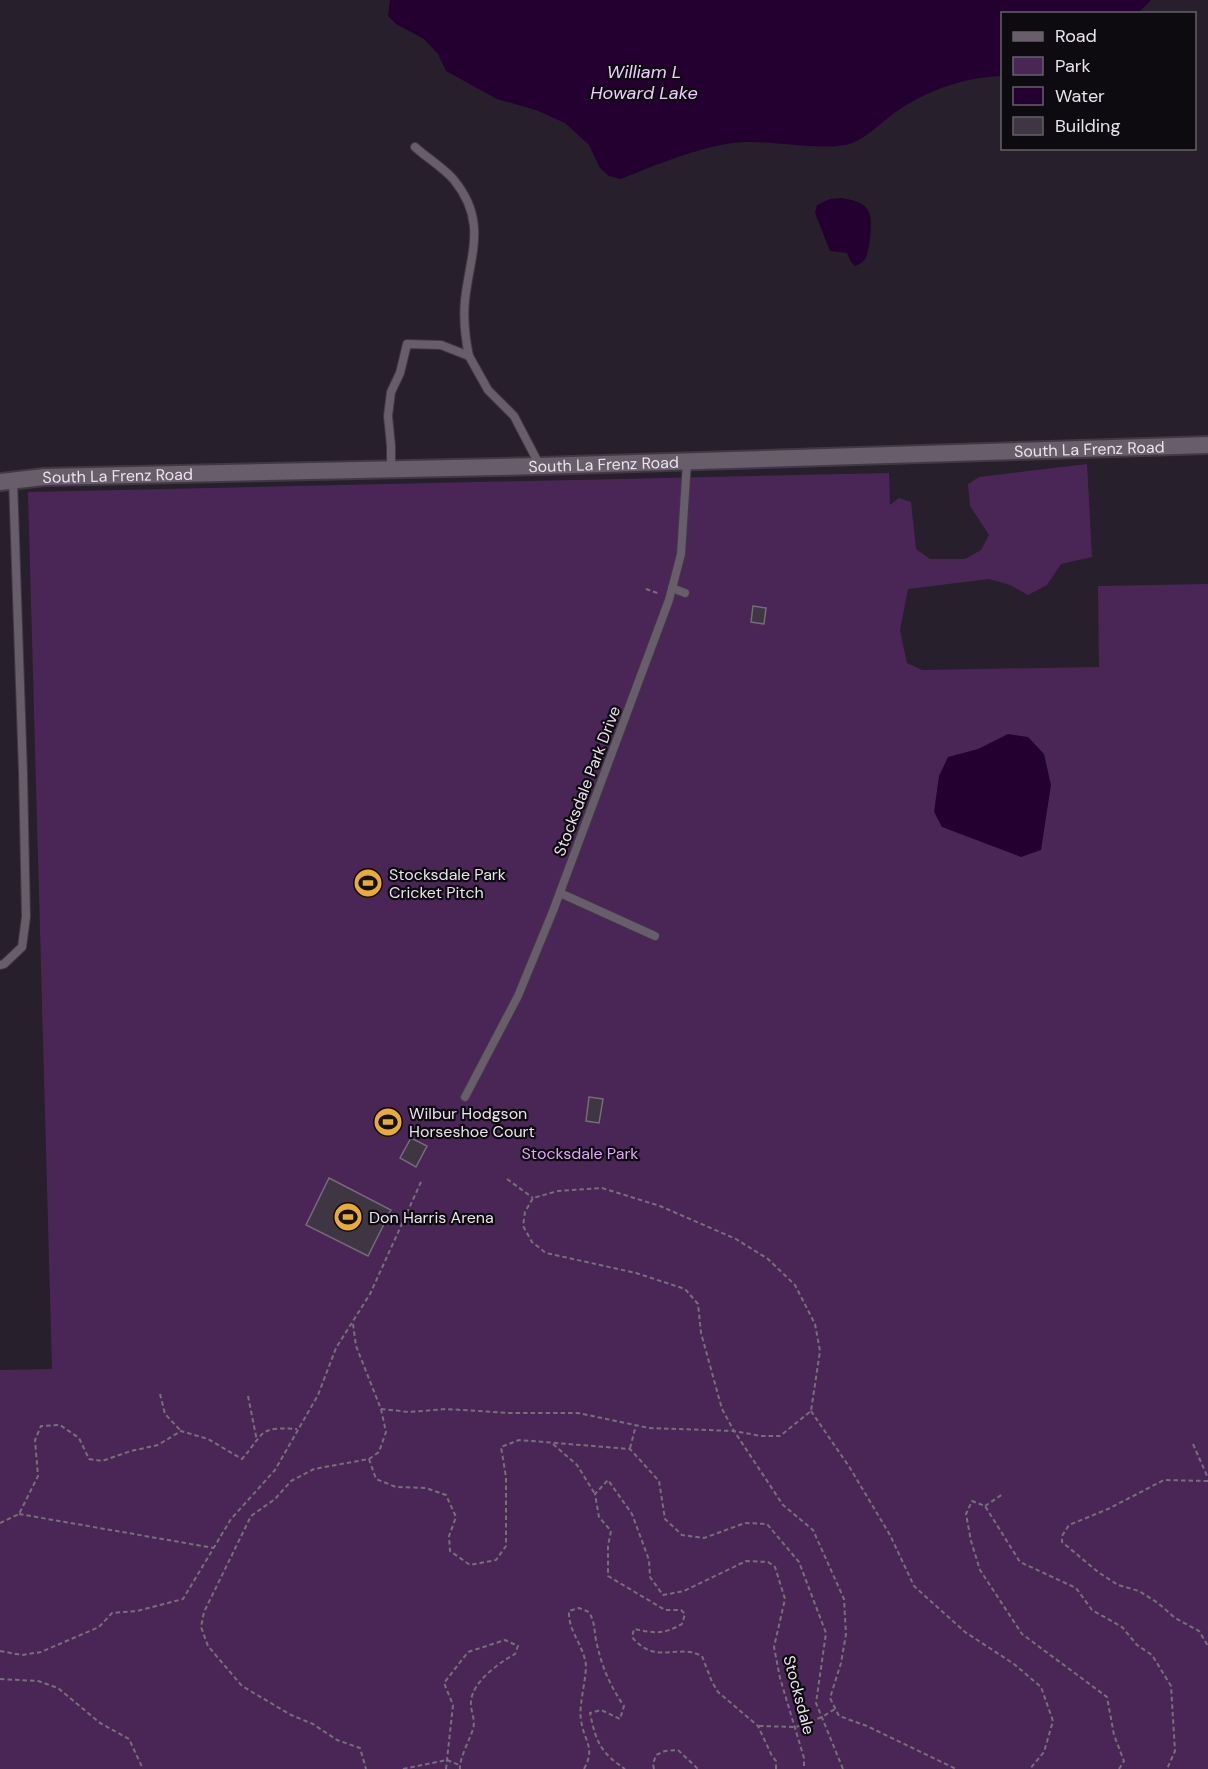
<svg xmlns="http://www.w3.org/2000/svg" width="1208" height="1769" font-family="'DM Sans',sans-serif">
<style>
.green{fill:#4a2657}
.water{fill:#23002f}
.building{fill:#3f3643;stroke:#756b79;stroke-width:1.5}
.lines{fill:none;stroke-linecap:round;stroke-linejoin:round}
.service-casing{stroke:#403943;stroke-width:10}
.tertiary-casing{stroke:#403943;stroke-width:20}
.path{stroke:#776f7a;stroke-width:2;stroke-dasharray:4.5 3;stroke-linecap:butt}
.service{stroke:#675d6b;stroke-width:8}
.tertiary{stroke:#675d6b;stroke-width:16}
.labels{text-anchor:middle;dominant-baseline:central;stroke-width:4.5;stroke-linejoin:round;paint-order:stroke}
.street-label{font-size:16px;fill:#e9e3eb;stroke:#0e0b10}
.poi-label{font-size:16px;fill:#e9e3eb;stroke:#0e0b10;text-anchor:start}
.park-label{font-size:16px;fill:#dfa5f6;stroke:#0e0b10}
.water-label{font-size:18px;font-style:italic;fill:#f0cdff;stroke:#0e0b10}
</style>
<rect width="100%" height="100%" fill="#271f2b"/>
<polygon class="green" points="1087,464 1092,557 1061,564 1047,585 1028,595 1010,585 989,579 908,589 900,630 907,663 922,670 1099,667 1098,586 1208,584 1208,1769 0,1769 0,1370 52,1369 28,492 889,473 890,505 899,498 911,502 916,549 930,559 965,559 981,550 989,535 970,506 968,484 979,477"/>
<g class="water">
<path d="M390,0H1151L1138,13L1002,14V76C966,77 931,89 900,109C883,120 870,136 852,143C828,152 774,141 747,142C712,142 654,165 621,179L609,176L600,168L589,145L565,123L536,110L497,99L446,71L438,54L424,39L396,24L388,16Z"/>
<path d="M842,198C851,200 862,201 868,210C873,217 870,249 866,257C864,262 860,264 855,266L851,262L847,253L830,251L815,213L817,205L830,199Z"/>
<polygon points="1008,734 1028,737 1044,754 1051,785 1041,850 1021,857 942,827 934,812 939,776 948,757 978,749"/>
</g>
<g class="building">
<polygon points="753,606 766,608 764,624 751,622"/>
<polygon points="589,1097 603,1099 599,1123 586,1121"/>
<polygon points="411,1138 427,1146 416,1167 400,1158"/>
<polygon points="329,1178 391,1210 368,1256 306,1225"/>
</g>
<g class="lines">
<g class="service-casing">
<g id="service">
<path d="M415,147C427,158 444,168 454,180C488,222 470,254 465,300C463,320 465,337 469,356"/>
<polyline points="391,469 391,446 388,416 391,392 400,373 407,344 441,345 469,356 488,390 514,416 540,466"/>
<polyline points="672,588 685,593"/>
<polyline points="560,893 655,936"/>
<polyline points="0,965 4,964 22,947 26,917 23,773 13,480"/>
<polyline points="465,1097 518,996 553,911 669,600 681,554 687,462"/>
</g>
</g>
<g class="tertiary-casing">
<g id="tertiary">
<path id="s1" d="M0,482L44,477L540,466L1208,445"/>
</g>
</g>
<g class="path">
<polyline points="646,589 660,594"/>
<polyline points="507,1179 533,1198"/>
<polygon points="602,1188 660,1206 736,1239 768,1259 795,1285 815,1324 820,1351 811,1411 780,1436 761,1436 734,1431 722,1409 701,1333 698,1304 685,1289 636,1273 546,1253 532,1242 523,1226 525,1212 533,1198 558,1191"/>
<polyline points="353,1324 356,1346 381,1409 386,1432 379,1452 369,1459 314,1469 291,1481 275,1499 251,1516 204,1612 201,1627 208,1646 242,1686 291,1715 313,1724 337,1740 360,1748 366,1769"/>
<polyline points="160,1394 165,1414 181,1431"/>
<polyline points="248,1396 257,1441"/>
<polyline points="381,1409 409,1412 446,1409 510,1413 578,1413 649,1428 734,1431 783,1505 813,1530 844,1599 846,1634 841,1663 830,1698 839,1716 867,1726 956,1769"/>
<polyline points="811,1411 850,1468 890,1535 914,1586 965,1632 1014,1664 1041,1687 1053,1721 1044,1752 1030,1769"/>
<polyline points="553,1444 577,1465 595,1494"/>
<polyline points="1193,1444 1208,1478"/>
<polyline points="630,1448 636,1425"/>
<polyline points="369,1459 376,1479 396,1487 426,1488 446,1495 456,1517 449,1536 450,1551 470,1565 496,1560 506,1546 506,1477 501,1447 519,1440 630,1449 659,1481 665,1519 682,1535 704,1538 745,1523 767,1524 799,1562 826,1633 816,1703 843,1769"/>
<polyline points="1208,1481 1164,1480 1108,1509 1069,1525 1062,1536 1062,1542 1098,1572 1118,1585 1139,1591 1158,1603 1175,1618 1199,1631 1208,1646"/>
<polyline points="985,1506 1003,1494"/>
<polyline points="19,1514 214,1548"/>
<path d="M0,1523L19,1514L38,1476L35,1440L41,1426L60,1425L79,1438L89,1459L102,1461L131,1451L158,1445L181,1431L208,1439L242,1459C266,1431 258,1427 297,1429"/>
<polyline points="0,1651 22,1655 41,1652 99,1627 112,1613 137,1611 183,1599 231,1519 275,1470 318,1395 336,1348 370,1294 421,1182"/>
<polyline points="0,1679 38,1681 58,1688 100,1723 129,1739 143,1769"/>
<polyline points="759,1726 796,1727 822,1717 835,1709"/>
<polyline points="403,1769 447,1760 459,1765"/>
<path d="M446,1769L453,1705L444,1683L468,1652L505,1640L518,1646L515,1654C499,1663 473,1681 471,1701C470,1711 476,1719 473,1729C470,1739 459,1759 460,1769"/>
<path d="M584,1769C596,1747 584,1742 581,1720C578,1704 589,1671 585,1660C581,1642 568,1630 569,1611L579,1608L589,1612C595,1623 594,1629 596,1640C601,1665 610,1686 624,1706L620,1719L601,1710L590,1713C596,1742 600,1752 625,1769"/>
<polyline points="654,1769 653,1764 656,1755 665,1751 678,1750 698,1769"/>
<path d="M776,1769V1761L772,1756L758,1726L718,1692L712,1682L702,1656C677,1643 656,1666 632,1637L634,1629C654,1633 663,1635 682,1624L685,1614L681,1610H665L608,1576V1546L611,1531L599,1517L595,1494L608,1480L632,1514L649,1560L650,1577L663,1595L684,1591L746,1561L768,1562L775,1567L785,1599L774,1647L780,1678L804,1758V1769"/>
<polyline points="1119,1769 1124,1761 1114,1735 1107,1697 1022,1634 980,1570 971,1541 966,1514 972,1501 985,1506 1020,1562 1076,1588 1092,1610 1122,1627 1137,1645 1152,1655 1171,1686 1175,1751 1167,1769"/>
</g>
<use href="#service" class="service"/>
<use href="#tertiary" class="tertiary"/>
</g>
<defs>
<g id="stadium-disc" transform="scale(1.5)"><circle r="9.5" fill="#eaaa38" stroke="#0e0b10"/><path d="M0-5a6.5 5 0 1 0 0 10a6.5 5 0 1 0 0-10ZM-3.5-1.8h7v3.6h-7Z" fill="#111"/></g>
</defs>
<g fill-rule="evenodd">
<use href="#stadium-disc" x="368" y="883"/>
<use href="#stadium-disc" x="388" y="1122"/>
<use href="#stadium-disc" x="348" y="1217"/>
</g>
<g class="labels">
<g class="street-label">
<text stroke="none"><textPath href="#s1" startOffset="1090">South La Frenz Road</textPath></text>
<text stroke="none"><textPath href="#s1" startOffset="604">South La Frenz Road</textPath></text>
<text stroke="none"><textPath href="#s1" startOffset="118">South La Frenz Road</textPath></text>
<text transform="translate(587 781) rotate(-69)">Stocksdale Park Drive</text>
<text transform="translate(799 1695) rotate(75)">Stocksdale</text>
</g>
<g class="poi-label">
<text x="389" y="874">Stocksdale Park<tspan x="389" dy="18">Cricket Pitch</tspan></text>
<text x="409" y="1113">Wilbur Hodgson<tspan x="409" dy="18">Horseshoe Court</tspan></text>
<text x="369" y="1217">Don Harris Arena</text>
</g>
<g class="park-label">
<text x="580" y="1153">Stocksdale Park</text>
</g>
<g class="water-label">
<text x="644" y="72">William L<tspan x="644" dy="21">Howard Lake</tspan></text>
</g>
</g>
<rect x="1001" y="12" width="195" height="138" fill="#0e0b10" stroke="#666168" stroke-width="1.5"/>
<rect x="1013" y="32" width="30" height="9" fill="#675d6b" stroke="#666168" stroke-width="1.5"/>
<text x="1055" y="42" font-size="18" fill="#e9e3eb">Road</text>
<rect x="1013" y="57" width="30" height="18" fill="#4a2657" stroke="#666168" stroke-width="1.5"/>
<text x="1055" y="72" font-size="18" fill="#e9e3eb">Park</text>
<rect x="1013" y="87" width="30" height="18" fill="#23002f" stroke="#666168" stroke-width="1.5"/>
<text x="1055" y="102" font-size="18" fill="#e9e3eb">Water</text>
<rect x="1013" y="117" width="30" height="18" fill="#3f3643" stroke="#666168" stroke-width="1.5"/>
<text x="1055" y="132" font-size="18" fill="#e9e3eb">Building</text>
</svg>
